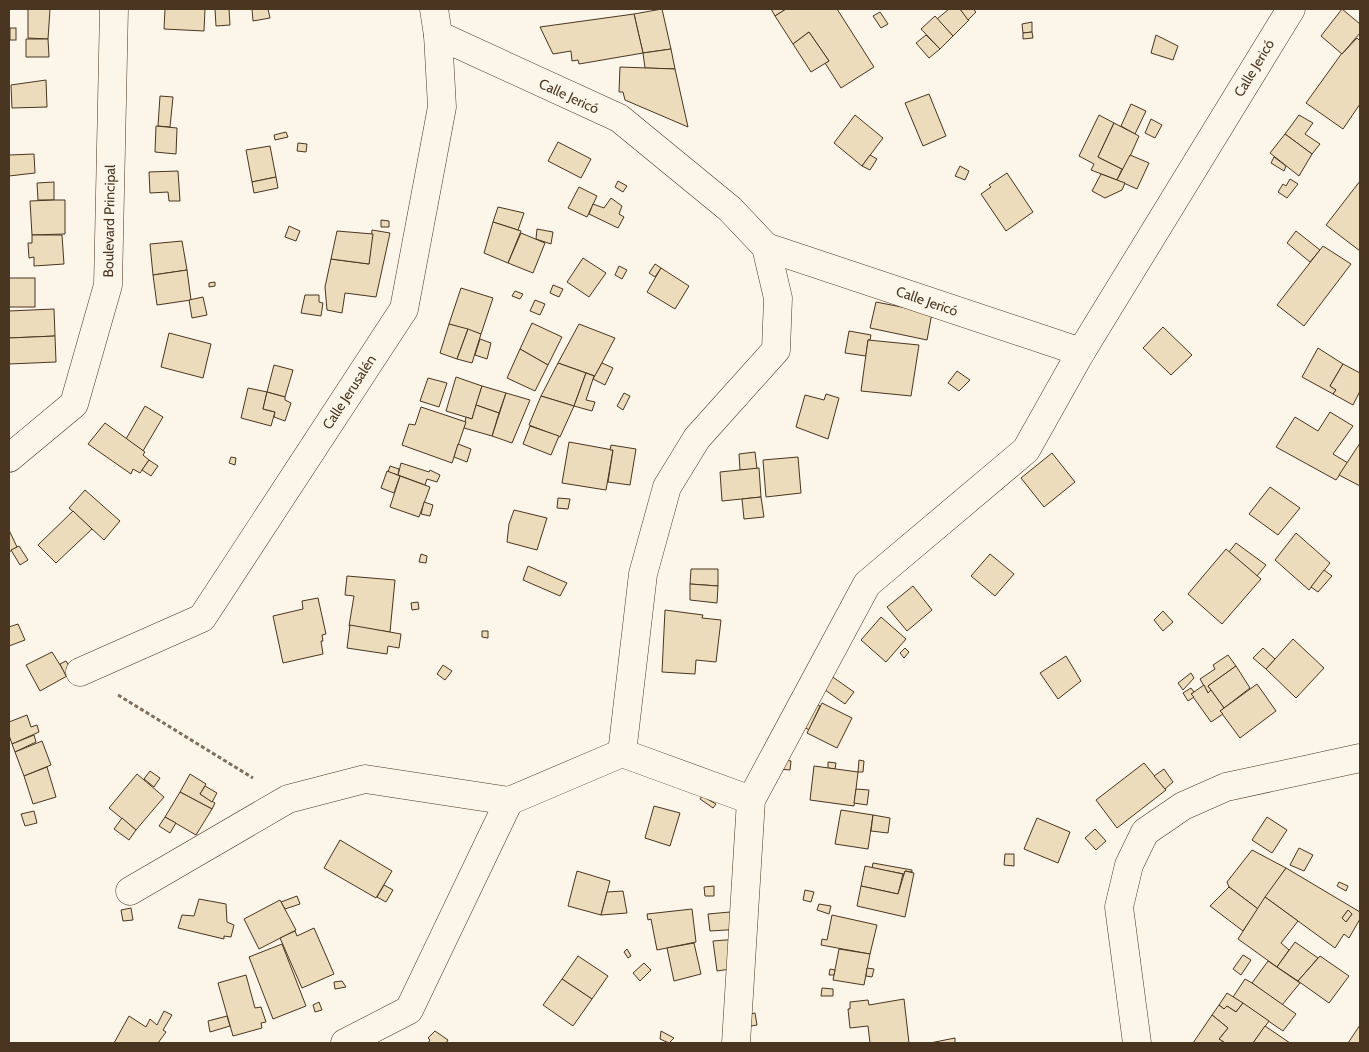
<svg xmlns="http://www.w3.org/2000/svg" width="1369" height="1052" font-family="Cabin,sans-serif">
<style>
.building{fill:#ecdcbc;stroke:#4a3520;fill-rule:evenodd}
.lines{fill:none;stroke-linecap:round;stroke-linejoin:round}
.street-casing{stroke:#4a3520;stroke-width:29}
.secondary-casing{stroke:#4a3520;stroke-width:29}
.path{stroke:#7f6f5c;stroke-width:3;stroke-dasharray:4 2.5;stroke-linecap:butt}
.street{stroke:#fbf6e9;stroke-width:28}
.secondary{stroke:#fbf6e9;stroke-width:28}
.labels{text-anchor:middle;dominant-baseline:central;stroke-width:4;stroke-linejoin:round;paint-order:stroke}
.street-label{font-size:14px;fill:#4a3520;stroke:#fbf6e9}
</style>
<rect width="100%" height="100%" fill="#fbf6e9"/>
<g class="building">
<polygon points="28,9 50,9 48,39 28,38"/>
<polygon points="165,9 205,9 204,31 164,29"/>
<polygon points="215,9 229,9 230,25 216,26"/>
<polygon points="252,9 268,9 270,18 253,21"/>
<polygon points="662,9 671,49 643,53 634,14"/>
<polygon points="771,9 786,9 775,16"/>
<polygon points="786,9 837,9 874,67 841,88 825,63 829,61 809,32 793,44 775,16"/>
<polygon points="949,9 960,9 969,20 953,36 937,19"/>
<polygon points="960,9 973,9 976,12 968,20"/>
<polygon points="1342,9 1360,24 1360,33 1342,54 1321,36"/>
<polygon points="880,12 888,24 881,28 873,16"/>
<polygon points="634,14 643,53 579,64 578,60 572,61 571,51 553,54 540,27"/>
<polygon points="935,16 953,36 940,49 921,29"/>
<polygon points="1032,22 1032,32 1023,33 1022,24"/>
<rect x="10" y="28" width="6" height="12"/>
<polygon points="809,32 829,61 811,72 793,44"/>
<polygon points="1032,32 1033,38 1023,39 1023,33"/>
<polygon points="926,35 940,49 929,58 916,43"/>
<polygon points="1156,35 1178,46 1173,60 1151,53"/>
<polygon points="1357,38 1360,41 1360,104 1343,129 1306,103 1342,53 1342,54"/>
<polygon points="26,39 48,39 49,57 26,57"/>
<polygon points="671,49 675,69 645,68 643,53"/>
<polygon points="620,67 675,69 688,127 625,100 623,92 619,92"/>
<polygon points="46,80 47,107 12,108 11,85"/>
<polygon points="929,94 946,136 923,146 905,103"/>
<polygon points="160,96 173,97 170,127 158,126"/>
<polygon points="1131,104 1146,111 1135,134 1121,126"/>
<polygon points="855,115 883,138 862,166 834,143"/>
<polygon points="1099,115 1114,123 1098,157 1122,169 1117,180 1091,170 1094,164 1079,156"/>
<polygon points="1299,115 1313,123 1305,134 1320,144 1312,154 1285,134"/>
<polygon points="1151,119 1162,125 1155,138 1145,133"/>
<polygon points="1114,123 1139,136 1124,170 1098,157"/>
<polygon points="156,126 177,128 176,154 155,152"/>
<polygon points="286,132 288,137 275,140 274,135"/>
<polygon points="1285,134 1312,154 1299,176 1270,153"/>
<polygon points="558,142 591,159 581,178 548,161"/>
<polygon points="298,143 307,144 306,152 297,151"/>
<polygon points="270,146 276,177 252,182 246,150"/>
<polygon points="34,154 35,173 9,176 9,155"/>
<polygon points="870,155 877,159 870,170 862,166"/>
<polygon points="1130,155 1149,163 1137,189 1117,180"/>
<polygon points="1274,157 1286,166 1284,171 1271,163"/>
<polygon points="960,166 969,171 965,180 955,176"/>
<polygon points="178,171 180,201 169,201 168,192 150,193 149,172"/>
<polygon points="1007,173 1033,212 1006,231 981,194 991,187 989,185"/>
<polygon points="1101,174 1125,183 1122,190 1105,198 1092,191"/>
<polygon points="276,177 278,188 254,193 252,182"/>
<polygon points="1290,179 1298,184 1287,198 1278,192 1283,184 1286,186"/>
<polygon points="618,181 627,186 623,192 615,187"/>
<polygon points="1360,181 1360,251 1326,225"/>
<polygon points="54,182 54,200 38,200 37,183"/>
<polygon points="579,187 597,196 587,217 568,208"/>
<polygon points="611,198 622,206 619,214 624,217 618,228 589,214 593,204 604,208"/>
<polygon points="54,200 65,200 65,234 32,235 30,201"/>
<polygon points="498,207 524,213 518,230 493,222"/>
<polygon points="381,220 389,221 389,227 381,227"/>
<polygon points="493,222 521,231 508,263 484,253"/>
<polygon points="289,226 300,231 296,241 285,237"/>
<polygon points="537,229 553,232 551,244 536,239"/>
<polygon points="372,230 390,233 376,297 345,293 342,313 327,310 325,287 331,259 369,264"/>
<polygon points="337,231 373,234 369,264 331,259"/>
<polygon points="1296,231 1320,250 1310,262 1287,243"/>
<polygon points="521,233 545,243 533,273 508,263"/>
<polygon points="32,235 62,235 64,264 34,266 34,257 29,258 28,243 32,243"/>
<polygon points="182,241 187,270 153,275 150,244"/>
<polygon points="1323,246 1351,264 1304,326 1277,305"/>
<polygon points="583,258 606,273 589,297 567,282"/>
<polygon points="655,264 661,268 655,277 649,273"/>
<polygon points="619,266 627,270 622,279 615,275"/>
<polygon points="661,268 689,286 675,309 647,292"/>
<polygon points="187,270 191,300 157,305 153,275"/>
<rect x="9" y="278" width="26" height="29"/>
<polygon points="215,282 215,286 209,287 209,283"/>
<polygon points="553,285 563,289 559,297 550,293"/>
<polygon points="461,288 493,298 481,334 449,324"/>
<polygon points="515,291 523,294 520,299 512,296"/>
<polygon points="305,295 319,295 319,302 323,303 321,316 301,313"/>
<polygon points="203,297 207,315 192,318 189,300"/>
<polygon points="535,300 545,304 540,315 530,311"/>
<polygon points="876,302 932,313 927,340 870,328"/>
<polygon points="54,309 55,336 9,338 9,311"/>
<polygon points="532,323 562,337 548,365 520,349"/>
<polygon points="449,324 468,329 457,359 440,353"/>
<polygon points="579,324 615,338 595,376 558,363"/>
<polygon points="1163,327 1192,355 1171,375 1143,348"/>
<polygon points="468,329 481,334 472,363 457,359"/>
<polygon points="849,331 871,335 870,340 868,340 866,356 845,353"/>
<polygon points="169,333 211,344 203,378 161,367"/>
<polygon points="55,336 56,362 9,364 9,338"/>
<polygon points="480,339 491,343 487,359 475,355"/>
<polygon points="868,340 919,345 911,396 861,391"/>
<polygon points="1318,348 1343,364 1330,386 1336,390 1333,394 1302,377"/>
<polygon points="520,349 548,365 535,391 507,378"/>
<polygon points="558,363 586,373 574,406 541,396"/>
<polygon points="602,363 613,368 605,385 593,379"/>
<polygon points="1343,364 1360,373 1360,391 1353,405 1333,394 1336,390 1330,386"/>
<polygon points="274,365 293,370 285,397 267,392"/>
<polygon points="957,371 970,380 959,391 948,383"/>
<polygon points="586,373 594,376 586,400 595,402 592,411 574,406"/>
<polygon points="456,377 482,386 472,419 446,411"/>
<polygon points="428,378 447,383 439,407 420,401"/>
<polygon points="482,386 506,393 499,413 476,405"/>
<polygon points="248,388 267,392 263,409 275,412 271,426 241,418"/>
<polygon points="267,392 285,397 285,400 291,403 285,421 274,417 275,412 263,409"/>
<polygon points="506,393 530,400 512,443 492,436"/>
<polygon points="624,393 630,396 623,410 617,406"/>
<polygon points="826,394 839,398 828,439 796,427 805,395 824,400"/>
<polygon points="541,396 574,406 560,437 529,425"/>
<polygon points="476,405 499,413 492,436 464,428 466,417 472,419"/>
<polygon points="145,406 163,417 143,451 126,439"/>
<polygon points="421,407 466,422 452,463 402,445 409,424 415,425"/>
<polygon points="1330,412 1353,426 1333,454 1348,463 1336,480 1276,447 1295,417 1318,431"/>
<polygon points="105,423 145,452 143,455 149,460 140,473 133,469 131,474 88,444"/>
<polygon points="530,426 559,436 551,455 523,444"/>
<polygon points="569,442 613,450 606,490 562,483"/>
<polygon points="1360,443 1360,486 1339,475"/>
<polygon points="458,444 471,449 467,462 454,457"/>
<polygon points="611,445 636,449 630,485 608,482 613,450 610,450"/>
<polygon points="755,452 757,469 740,470 739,454"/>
<polygon points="1052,453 1075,482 1044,507 1021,478"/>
<polygon points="231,457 236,458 235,465 229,463"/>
<polygon points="798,457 801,493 766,497 763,460"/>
<polygon points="149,460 158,466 151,476 142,470"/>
<polygon points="401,463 429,472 430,470 440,475 437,482 427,479 425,485 398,475"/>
<polygon points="390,466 399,469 398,475 388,472"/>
<polygon points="759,468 761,497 722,501 720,472"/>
<polygon points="387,471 400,476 394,493 381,488"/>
<polygon points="400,476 430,487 419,517 390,507"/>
<polygon points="1270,487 1300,508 1278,535 1249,514"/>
<polygon points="85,490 120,521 104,540 69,508"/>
<polygon points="761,497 764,517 744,519 742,499"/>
<polygon points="558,498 570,499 568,509 557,508"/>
<polygon points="424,502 433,505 430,516 421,514"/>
<polygon points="514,510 547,518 537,550 507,542 509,524"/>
<polygon points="73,511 92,529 56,563 38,545"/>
<polygon points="9,530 17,547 9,552"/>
<polygon points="1296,533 1330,563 1309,590 1275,560"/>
<polygon points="1236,543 1266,565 1257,576 1229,552"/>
<polygon points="19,546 28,560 20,565 11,550"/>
<polygon points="1226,549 1261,579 1222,624 1188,594"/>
<polygon points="421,554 427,556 426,563 419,562"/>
<polygon points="990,554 1014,574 995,596 971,576"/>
<polygon points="528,566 567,583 560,596 523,580"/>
<polygon points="691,569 718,569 718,586 690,584"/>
<polygon points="1324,570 1332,576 1318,592 1311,587"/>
<polygon points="347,576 395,580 390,632 349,626 354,596 345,595"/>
<polygon points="690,584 718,586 717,603 690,600"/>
<polygon points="913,586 932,610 907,631 887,607"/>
<polygon points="318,598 326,634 322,635 323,641 321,641 323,654 283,663 273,616 303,609 302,601"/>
<polygon points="418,602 419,609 412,610 411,603"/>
<polygon points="665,610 703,615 702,618 721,620 716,662 696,660 695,674 662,672"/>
<polygon points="1163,611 1173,622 1163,631 1154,620"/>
<polygon points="881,617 906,639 886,662 861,640"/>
<polygon points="18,624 25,640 9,646 9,627"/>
<polygon points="350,625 401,634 399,648 388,646 387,654 347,648"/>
<polygon points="482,631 488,631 488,638 482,637"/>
<polygon points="1293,639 1324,668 1296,698 1266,669"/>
<polygon points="905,648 909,652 904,658 900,653"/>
<polygon points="1263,648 1275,659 1266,669 1253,658"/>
<polygon points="52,652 67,676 40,691 26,665"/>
<polygon points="1228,655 1236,666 1208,686 1211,690 1208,693 1200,679 1215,669 1213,665"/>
<polygon points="1066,656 1081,681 1058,699 1040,673"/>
<polygon points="66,661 73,672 66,676 60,664"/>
<polygon points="443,665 452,671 445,680 437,674"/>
<polygon points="1236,666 1250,688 1224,708 1208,686"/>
<polygon points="827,673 854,692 845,704 818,685"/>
<polygon points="1191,673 1194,678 1183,690 1178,683"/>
<polygon points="1257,684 1276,711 1240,738 1220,711"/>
<polygon points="1204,685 1208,693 1211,690 1224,708 1220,711 1223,714 1211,722 1191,694"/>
<polygon points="1191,688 1194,692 1191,694 1194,697 1188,701 1183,693"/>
<polygon points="811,701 820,706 809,730 798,723"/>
<polygon points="822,703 852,718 837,748 807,733"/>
<polygon points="27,715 31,727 37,725 39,732 12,744 9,735 9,722"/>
<polygon points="34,735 36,742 15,752 12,744"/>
<polygon points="42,741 51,765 24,776 15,752"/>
<polygon points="778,759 791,761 790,770 779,769"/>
<polygon points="859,760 864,761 863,772 858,772"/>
<polygon points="828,762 836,763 835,769 828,768"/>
<polygon points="1144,763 1166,790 1117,828 1096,800"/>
<polygon points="814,766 858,772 854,806 810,800"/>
<polygon points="47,767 56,797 33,804 24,776"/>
<polygon points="1164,769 1173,782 1165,789 1154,776"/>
<polygon points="150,771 160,778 154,787 144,779"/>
<polygon points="137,774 164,797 136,830 109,808"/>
<polygon points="190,774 206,784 200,794 215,803 212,809 180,792"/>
<polygon points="205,786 217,793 212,802 200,794"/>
<polygon points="856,789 869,790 867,805 854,803"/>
<polygon points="180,792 212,809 196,835 165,817"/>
<polygon points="702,796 716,804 713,808 700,799"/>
<polygon points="654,806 680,813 670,846 645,838"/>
<polygon points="841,810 873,815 868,849 835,844"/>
<polygon points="34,811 37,823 25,826 21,814"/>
<polygon points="873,815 890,818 888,833 871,831"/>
<polygon points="165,817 176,823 170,833 159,826"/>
<polygon points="1267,817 1287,830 1272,853 1252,840"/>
<polygon points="122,818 136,830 129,840 114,829"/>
<polygon points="1037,818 1070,832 1058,863 1024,849"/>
<polygon points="1095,829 1106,841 1096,850 1085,838"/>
<polygon points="340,840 392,871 376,898 324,868"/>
<polygon points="1299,848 1313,855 1304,871 1290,865"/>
<polygon points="1252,850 1286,868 1258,909 1229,887 1227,882"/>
<polygon points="1005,854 1014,854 1014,866 1004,865"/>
<polygon points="873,863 912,870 912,872 905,871 904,874 872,868"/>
<polygon points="865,866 903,874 898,894 861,886"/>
<path d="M1286,868L1360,912V919L1349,938L1344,934L1335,948L1265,897ZM1348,910L1352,914L1346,922L1342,918Z"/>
<polygon points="577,871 610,881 601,915 568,906"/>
<polygon points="905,871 914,873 905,917 857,906 861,886 898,894"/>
<polygon points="1339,882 1348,886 1346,891 1337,886"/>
<polygon points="384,885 393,890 386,902 377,897"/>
<polygon points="714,886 714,896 705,896 704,887"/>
<polygon points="1229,887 1258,909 1243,931 1210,906"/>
<polygon points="805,890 814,892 811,902 803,900"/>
<polygon points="623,891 627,913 601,915 607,892"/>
<polygon points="297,896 300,904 285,909 281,902"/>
<polygon points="1265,897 1298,921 1281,943 1289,950 1277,967 1238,939"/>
<polygon points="199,899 226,904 227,922 234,925 231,937 224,936 224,939 178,928 182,915 194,916"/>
<polygon points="280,900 296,930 259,949 244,919"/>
<polygon points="819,904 831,906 829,914 817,910"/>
<polygon points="131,908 133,920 123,921 121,910"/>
<polygon points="692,909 696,942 657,950 651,919 648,920 647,914"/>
<polygon points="1348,910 1352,914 1346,922 1342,918"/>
<polygon points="741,911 742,929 710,931 708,914"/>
<polygon points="832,915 877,925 870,954 821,945 822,939 827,940"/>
<polygon points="314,928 334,974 302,988 280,938 295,931 297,936"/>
<polygon points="739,939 737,968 717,971 713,941"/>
<polygon points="1295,942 1318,958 1298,981 1277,967"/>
<polygon points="694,943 701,974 674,981 667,948"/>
<polygon points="282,944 306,1006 273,1019 249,957"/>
<polygon points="627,949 631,956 628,958 624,952"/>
<polygon points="839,949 870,954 864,985 833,980"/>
<polygon points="1243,955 1251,960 1241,975 1233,969"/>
<polygon points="578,956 608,976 592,999 562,979"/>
<polygon points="1320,956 1349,976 1329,1003 1298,981"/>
<polygon points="1268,961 1300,983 1282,1005 1252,983"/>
<polygon points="644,963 651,970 640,981 633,973"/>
<polygon points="867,968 874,969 872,977 866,976"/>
<polygon points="830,969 835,970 834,975 829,975"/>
<polygon points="246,975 255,1008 261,1007 266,1022 261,1023 262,1028 233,1036 218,983"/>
<polygon points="562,979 592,999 573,1026 543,1005"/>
<polygon points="1245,979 1252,983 1296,1014 1283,1031 1233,997"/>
<polygon points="342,981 346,987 335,989 334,982"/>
<polygon points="822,988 833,989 833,996 821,996"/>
<polygon points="1227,993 1243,1003 1236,1012 1227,1006 1224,1009 1219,1005"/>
<polygon points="904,999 909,1043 870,1043 868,1026 850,1028 848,1009 850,1009 850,1002 868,1000 869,1005"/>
<polygon points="319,1002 322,1010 315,1012 313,1005"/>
<polygon points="1243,1003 1269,1021 1253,1043 1225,1043 1219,1039 1228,1028 1212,1015 1219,1005 1224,1009 1227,1006 1236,1012"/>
<polygon points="164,1011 172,1015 163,1030 166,1032 158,1043 114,1043 129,1016 146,1027 150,1019 157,1025"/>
<polygon points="755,1013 757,1025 740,1028 739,1016"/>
<polygon points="1212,1015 1228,1028 1219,1039 1225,1043 1193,1043"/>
<polygon points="227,1016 230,1026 210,1032 208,1021"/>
<polygon points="1360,1025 1360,1043 1348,1043"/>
<polygon points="1265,1026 1290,1043 1253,1043"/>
<polygon points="435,1031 448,1040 446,1043 428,1043 430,1040 428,1038"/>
<polygon points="661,1031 674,1038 669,1043 660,1039"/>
<polygon points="955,1038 955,1043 930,1043"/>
</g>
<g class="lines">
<g class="street-casing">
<g id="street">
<polyline points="438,35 619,118 730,209 766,247 1081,352"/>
<polyline points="80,672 202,618 404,309 442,107 438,35 434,9"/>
<polyline points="622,753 643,574 667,487 697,438 776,350 778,298 766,247"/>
<polyline points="130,891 288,799 365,779 509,801 622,753 751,800"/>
<polyline points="345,1043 409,1010 509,801"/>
<polyline points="736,1043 751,800 867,584 1026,450 1081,352 1291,9"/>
<polyline points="1137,1043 1119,907 1129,865 1145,832 1183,806 1226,787 1360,758"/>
</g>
</g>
<g class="secondary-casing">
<polyline id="secondary" points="9,458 74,404 108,285 114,9"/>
</g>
<polyline class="path" points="118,695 253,778"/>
<use href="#street" class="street"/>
<use href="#secondary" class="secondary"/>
</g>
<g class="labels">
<g class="street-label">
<text transform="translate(1254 68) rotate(-59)">Calle Jericó</text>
<text transform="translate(569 96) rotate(25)">Calle Jericó</text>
<text transform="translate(109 221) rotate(-89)">Boulevard Principal</text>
<text transform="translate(927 301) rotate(19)">Calle Jericó</text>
<text transform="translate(349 392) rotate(-57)">Calle Jerusalén</text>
</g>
</g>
<rect width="1369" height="1052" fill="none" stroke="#4a3520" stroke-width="20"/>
</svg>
